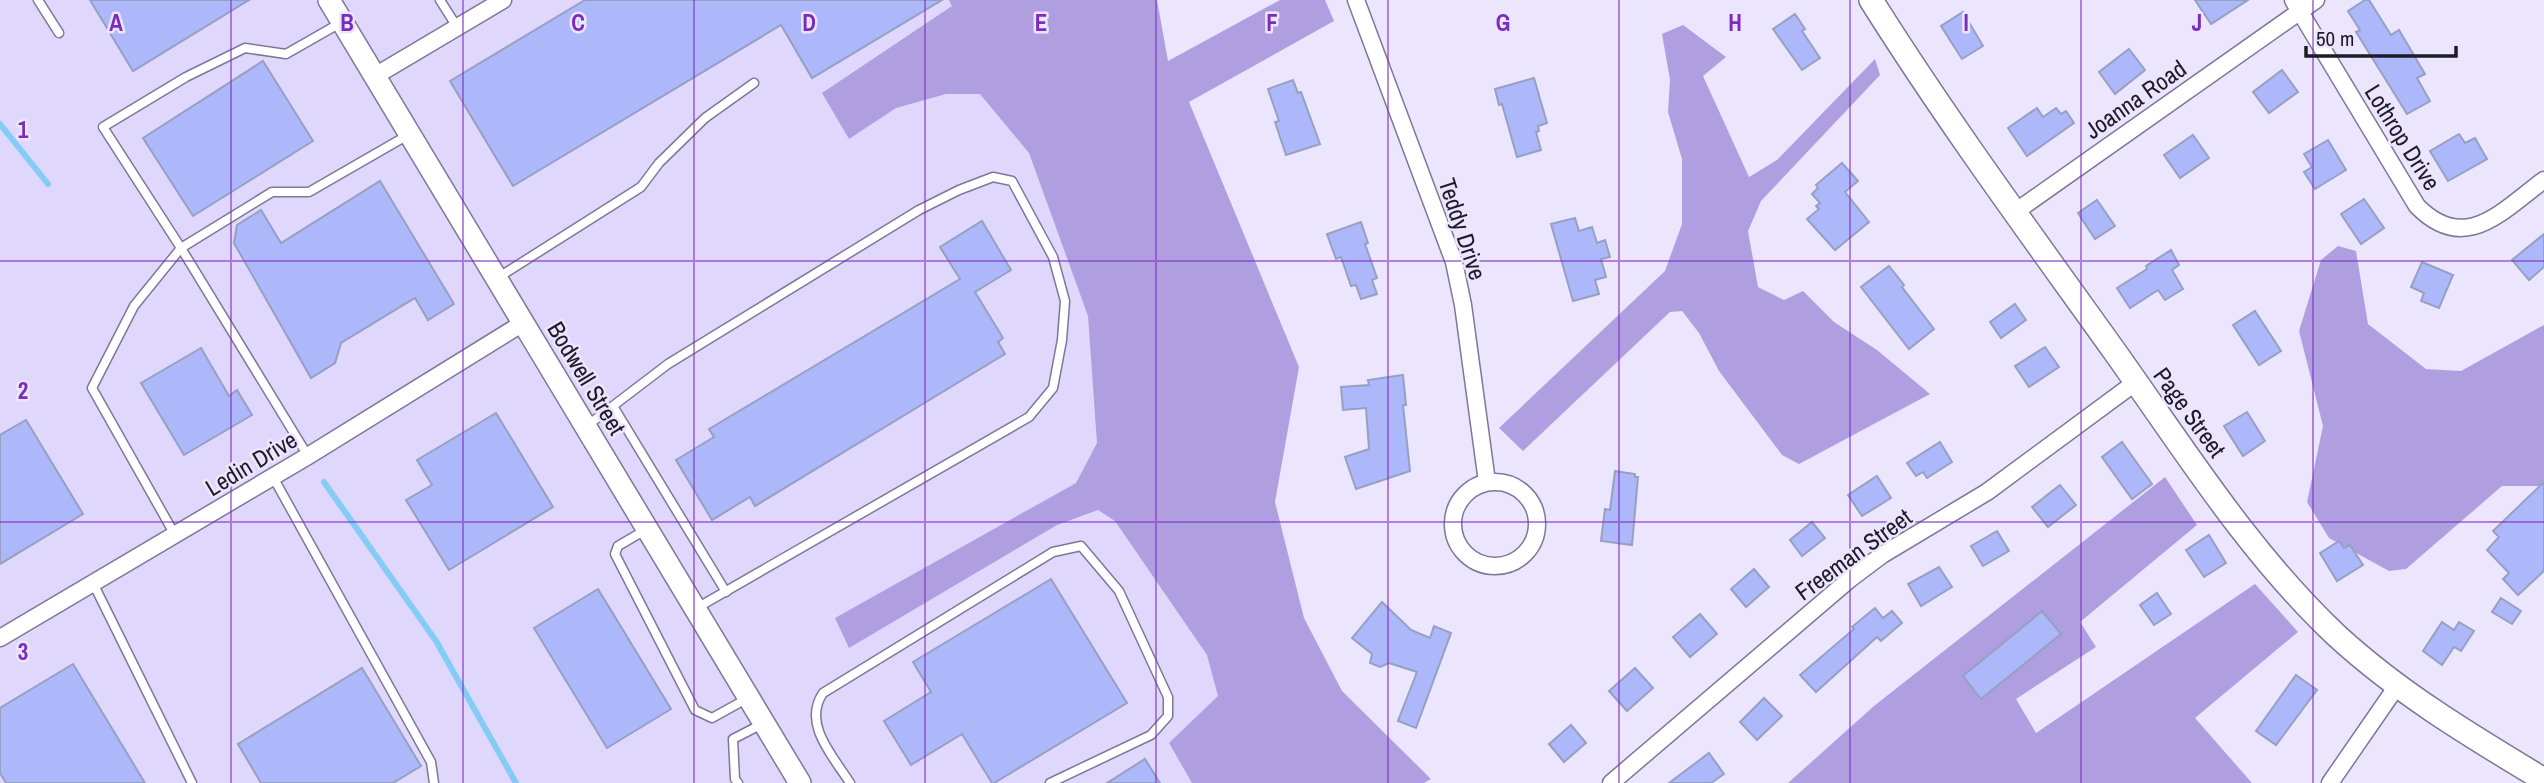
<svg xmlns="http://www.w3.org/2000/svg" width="2544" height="783" font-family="'Archivo Narrow',sans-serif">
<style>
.built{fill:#e0d7fc}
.forest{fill:#b09fe0}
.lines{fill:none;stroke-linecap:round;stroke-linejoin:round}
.stream{stroke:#84ccf6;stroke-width:6}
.building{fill:#acb8f9;stroke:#979fc3;stroke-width:2}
.service-casing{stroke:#7f7699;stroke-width:11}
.minor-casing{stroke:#7f7699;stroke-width:19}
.tertiary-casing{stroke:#7f7699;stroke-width:24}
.secondary-casing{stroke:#7f7699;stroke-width:26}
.service{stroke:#fff;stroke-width:8}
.minor{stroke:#fff;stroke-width:16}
.tertiary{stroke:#fff;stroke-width:21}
.secondary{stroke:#fff;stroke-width:23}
.grid{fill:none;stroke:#7b2cbf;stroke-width:2;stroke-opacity:0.55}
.labels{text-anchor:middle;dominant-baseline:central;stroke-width:5;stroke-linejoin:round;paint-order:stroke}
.street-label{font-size:24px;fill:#1e1b29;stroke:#ebe6fd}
.grid-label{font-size:23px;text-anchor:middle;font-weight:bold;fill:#7b2cbf;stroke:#ebe6fd;stroke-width:5;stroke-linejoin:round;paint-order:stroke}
</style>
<rect width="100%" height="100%" fill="#ebe6fd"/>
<polygon class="built" points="0,0 1023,0 1249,783 0,783"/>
<g class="forest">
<polygon points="949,0 1157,0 1168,61 1280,0 1325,0 1334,21 1189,102 1299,367 1275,502 1304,618 1342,691 1431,779 1424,783 1192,783 1169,743 1218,696 1207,655 1115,521 1098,510 1057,525 849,648 835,618 1076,483 1097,443 1088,316 1029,153 980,94 946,94 896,108 849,139 822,93 952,6"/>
<polygon points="1683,25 1726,57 1703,76 1749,177 1777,160 1875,59 1880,75 1761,201 1748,231 1758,287 1784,300 1803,291 1834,322 1877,350 1930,394 1799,464 1782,455 1719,371 1699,333 1682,311 1670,312 1523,451 1499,428 1665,271 1682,224 1682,159 1668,112 1670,80 1662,34"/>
<polygon points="2338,246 2356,251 2368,324 2426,369 2461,371 2544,325 2544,486 2502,486 2406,569 2389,571 2329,538 2307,502 2323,426 2299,331 2321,260"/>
<polygon points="2165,477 2197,525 2080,622 2096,647 2016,699 2036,733 2255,584 2298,632 2195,718 2252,783 1788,783 1874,706"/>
</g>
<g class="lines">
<g class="stream">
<polyline points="0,124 48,184"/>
<polyline points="324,482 436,641 516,783"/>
</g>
</g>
<g class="building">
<polygon points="90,0 249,0 133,71"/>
<polygon points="585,0 942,0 812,78 781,25 513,186 450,81"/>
<polygon points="2195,0 2248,0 2211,24"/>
<polygon points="2365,0 2369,0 2391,35 2399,30 2425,74 2417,78 2430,101 2407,114 2356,32 2360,30 2348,11"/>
<polygon points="1963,12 1983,46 1962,59 1941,26"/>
<polygon points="1795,14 1805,29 1802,31 1820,58 1802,70 1773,29"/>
<polygon points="2129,49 2145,70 2115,94 2099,72"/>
<polygon points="263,61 313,141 193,216 143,138"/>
<polygon points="2282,70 2298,92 2269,113 2253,92"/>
<polygon points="1534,78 1547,123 1538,126 1539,131 1536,132 1541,150 1517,157 1502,104 1499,105 1495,89"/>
<polygon points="1293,80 1298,93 1301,92 1320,144 1286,155 1275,122 1279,121 1268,89"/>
<polygon points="2037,108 2043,117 2056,108 2061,114 2066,111 2074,123 2027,156 2008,128"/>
<polygon points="2459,134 2465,143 2475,138 2487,159 2448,181 2430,151"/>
<polygon points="2193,135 2209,158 2180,178 2164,155"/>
<polygon points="2328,140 2346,170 2315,189 2304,172 2312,167 2304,154"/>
<polygon points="1842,163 1858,181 1845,192 1869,222 1835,250 1807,219 1819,209 1816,206 1820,203 1812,194 1818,188 1816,185"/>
<polygon points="380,181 454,304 428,320 415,298 341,343 335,363 311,378 234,243 237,225 261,210 281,243"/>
<polygon points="2364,199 2384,228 2361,244 2341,214"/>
<polygon points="2097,200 2115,226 2095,239 2078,213"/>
<polygon points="1575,218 1579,231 1592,227 1597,243 1605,240 1610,257 1601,259 1606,277 1595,280 1599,294 1573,301 1551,224"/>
<polygon points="982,221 1011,270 975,292 1003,338 998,342 1005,354 755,506 750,497 712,520 676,460 714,437 709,429 960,279 940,247"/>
<polygon points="1361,222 1368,243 1365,244 1377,278 1372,280 1377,294 1361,299 1356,285 1351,286 1341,257 1336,259 1327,234"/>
<polygon points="2544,234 2544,267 2529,280 2512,260"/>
<polygon points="2171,250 2179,265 2172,270 2183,289 2165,300 2158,290 2130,308 2117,288 2147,269 2146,266"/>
<polygon points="2422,262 2453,275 2439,308 2421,301 2424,293 2411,287"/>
<polygon points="1889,266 1904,285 1902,287 1934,329 1909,349 1861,287"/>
<polygon points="2015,304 2026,320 2001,338 1990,322"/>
<polygon points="2255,311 2281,351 2259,365 2233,325"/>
<polygon points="2045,347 2059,367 2029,387 2015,366"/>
<polygon points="201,348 229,396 237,390 252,415 184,455 141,383"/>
<polygon points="1403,375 1406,405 1403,405 1410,471 1356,489 1345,457 1369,449 1366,408 1343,410 1341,387 1369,385 1368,380"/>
<polygon points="2247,412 2265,441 2243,456 2224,426"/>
<polygon points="496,413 553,507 449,570 406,500 432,485 417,460"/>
<polygon points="26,420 83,514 0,564 0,435"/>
<polygon points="1940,442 1952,462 1927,478 1923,472 1916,476 1907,463"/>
<polygon points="2122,442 2152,484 2132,499 2102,457"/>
<polygon points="1615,471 1635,474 1635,477 1638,477 1632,545 1601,541 1605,509 1610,510"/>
<polygon points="1877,476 1891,498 1862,516 1848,495"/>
<polygon points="2544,482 2544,571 2518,595 2503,579 2509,573 2487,550 2499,537 2493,531"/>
<polygon points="2060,485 2076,505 2048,527 2032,507"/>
<polygon points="1812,522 1825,538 1802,556 1790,540"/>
<polygon points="1997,531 2009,551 1983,566 1971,546"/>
<polygon points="2209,535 2226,563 2204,577 2186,550"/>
<polygon points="2339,541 2344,548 2350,545 2363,565 2337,581 2320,553"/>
<polygon points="1939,567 1952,587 1921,606 1908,584"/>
<polygon points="1754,569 1769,587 1746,607 1731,589"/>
<polygon points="1051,579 1127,703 994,783 992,783 962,734 911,765 884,721 931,692 913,662"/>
<polygon points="598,589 671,709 607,748 534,628"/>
<polygon points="2157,593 2171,614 2154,625 2140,605"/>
<polygon points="2501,598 2521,611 2512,624 2492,612"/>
<polygon points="1382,602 1411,630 1430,638 1434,626 1451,633 1416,728 1398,721 1417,672 1389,663 1380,667 1370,663 1372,654 1352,638"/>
<polygon points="1875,608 1883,618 1892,611 1902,623 1881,641 1877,637 1816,692 1800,675 1854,629 1852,627"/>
<polygon points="2042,611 2061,634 1981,699 1963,676"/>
<polygon points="1700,614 1717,634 1690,657 1673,637"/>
<polygon points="2442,622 2454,630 2459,622 2474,631 2461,651 2454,647 2442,665 2423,651"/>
<polygon points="73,664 145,783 6,783 0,773 0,708"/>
<polygon points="362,668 421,766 393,783 261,783 238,744"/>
<polygon points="1635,668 1653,688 1627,711 1609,691"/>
<polygon points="2296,675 2317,690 2276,745 2256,731"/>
<polygon points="1764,698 1782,716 1757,740 1740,722"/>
<polygon points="1571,725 1586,743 1564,762 1549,744"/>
<polygon points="1709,753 1724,774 1711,783 1669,783"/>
<polygon points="1145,759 1160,783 1107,783"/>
</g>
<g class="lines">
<g class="service-casing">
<g id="service">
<polyline points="38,0 59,33"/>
<polyline points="440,0 457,27"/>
<polyline points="499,277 641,187 659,163 705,118 754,83"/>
<polyline points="613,406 726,592"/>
<polyline points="588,425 668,364 919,210 959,190 993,177 1012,181 1053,257 1065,301 1062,340 1053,388 1029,417 695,609"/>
<polyline points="308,456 181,248 272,192 309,192 408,135"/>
<polyline points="273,477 431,762 434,783"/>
<polyline points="647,529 618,546 615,554 695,710 712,718 748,698"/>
<polyline points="175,535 92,388 134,306 181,248 103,127 186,77 245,48 286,54 342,22"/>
<polyline points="93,583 192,783"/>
<polyline points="738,783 735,779 733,739 764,723"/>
<path d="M850,783C833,756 802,724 823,693L1053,552L1081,546L1119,591L1168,697V716L1151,735L1050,783"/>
</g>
</g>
<g class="minor-casing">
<g id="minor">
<polyline points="1356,0 1454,262 1463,305 1487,482"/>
<path d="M2293,0L2417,206C2465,255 2502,211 2544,180"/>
<polyline points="375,76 503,0"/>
<polyline points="2015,212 2316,0"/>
<circle cx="1495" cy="524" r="42"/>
<polyline points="0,638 308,456 523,323"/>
<polyline points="1611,783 1850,579 1882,555 1987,492 2136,382"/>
<polyline points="2330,783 2397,686"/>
</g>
</g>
<g class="tertiary-casing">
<polyline id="tertiary" points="329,0 800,783"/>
</g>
<g class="secondary-casing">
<path id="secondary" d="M1871,0C1947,121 2032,236 2115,352C2184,449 2249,553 2336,635C2399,693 2471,736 2544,780"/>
</g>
<use href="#service" class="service"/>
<use href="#minor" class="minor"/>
<use href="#tertiary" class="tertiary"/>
<use href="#secondary" class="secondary"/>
</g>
<path class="grid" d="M231,0V783M463,0V783M694,0V783M925,0V783M1156,0V783M1388,0V783M1619,0V783M1850,0V783M2081,0V783M2313,0V783M0,261H2544M0,522H2544"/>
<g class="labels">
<g class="street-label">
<text transform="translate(2135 99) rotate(-35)">Joanna Road</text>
<text transform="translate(2403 137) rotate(58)">Lothrop Drive</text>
<text transform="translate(1463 229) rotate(72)">Teddy Drive</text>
<text transform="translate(587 378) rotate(59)">Bodwell Street</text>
<text transform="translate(2190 412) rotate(54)">Page Street</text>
<text transform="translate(251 463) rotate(-31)">Ledin Drive</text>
<text transform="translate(1853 554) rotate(-36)">Freeman Street</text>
</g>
</g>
<g class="grid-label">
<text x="116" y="31">A</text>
<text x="347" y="31">B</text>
<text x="578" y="31">C</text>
<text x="809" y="31">D</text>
<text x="1041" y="31">E</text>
<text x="1272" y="31">F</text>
<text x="1503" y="31">G</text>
<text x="1735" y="31">H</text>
<text x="1966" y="31">I</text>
<text x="2197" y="31">J</text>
<text x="23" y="138">1</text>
<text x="23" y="399">2</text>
<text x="23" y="660">3</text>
</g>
<path d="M2306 46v10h150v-10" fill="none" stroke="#1e1b29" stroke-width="3.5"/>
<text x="2316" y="46" font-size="21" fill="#1e1b29" stroke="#ebe6fd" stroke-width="5" paint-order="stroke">50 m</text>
</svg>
